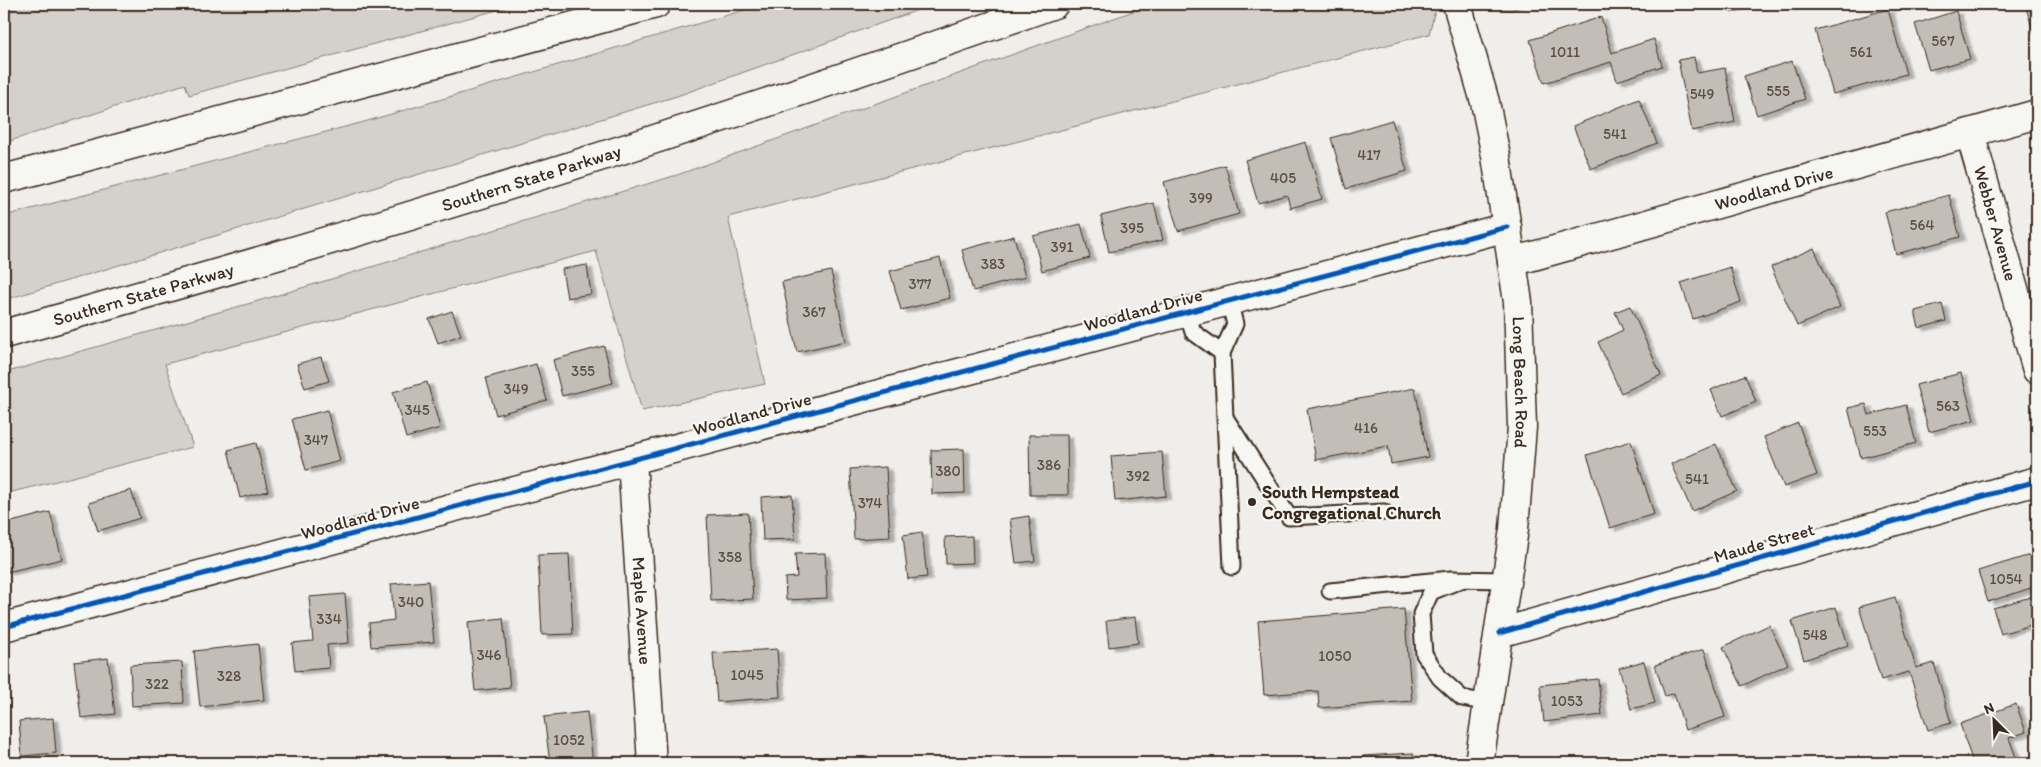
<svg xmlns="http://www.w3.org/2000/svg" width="2041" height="767" font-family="Itim,sans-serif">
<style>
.green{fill:#d4d1cc;stroke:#887e75}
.building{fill:#c2bdb7;stroke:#3b2a1e;filter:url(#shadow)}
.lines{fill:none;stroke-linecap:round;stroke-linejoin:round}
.lane-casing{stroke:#3b2a1e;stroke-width:19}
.street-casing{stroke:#3b2a1e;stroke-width:31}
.secondary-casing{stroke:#3b2a1e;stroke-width:31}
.highway-casing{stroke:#3b2a1e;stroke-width:31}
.lane{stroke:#f6f6f2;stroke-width:15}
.street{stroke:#f6f6f2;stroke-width:28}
.secondary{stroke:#f6f6f2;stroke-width:28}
.highway{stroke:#f6f6f2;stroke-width:28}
.cycleway-casing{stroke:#f6f6f2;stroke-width:8}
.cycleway{stroke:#0057b8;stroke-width:5}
.poi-dot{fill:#3b2a1e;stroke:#f6f6f2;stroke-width:2}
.labels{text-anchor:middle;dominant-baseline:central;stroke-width:4.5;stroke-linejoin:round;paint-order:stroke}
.number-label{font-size:15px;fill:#5d4f44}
.street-label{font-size:18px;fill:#3b2a1e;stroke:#f6f6f2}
.poi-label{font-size:18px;font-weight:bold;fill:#3b2a1e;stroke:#f6f6f2;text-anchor:start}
</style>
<defs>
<filter id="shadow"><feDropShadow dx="5.5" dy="3" stdDeviation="1" flood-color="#0004"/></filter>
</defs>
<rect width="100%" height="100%" fill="#efeeea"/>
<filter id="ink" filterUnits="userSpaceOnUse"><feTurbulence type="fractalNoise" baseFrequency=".02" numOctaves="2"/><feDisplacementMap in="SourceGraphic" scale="10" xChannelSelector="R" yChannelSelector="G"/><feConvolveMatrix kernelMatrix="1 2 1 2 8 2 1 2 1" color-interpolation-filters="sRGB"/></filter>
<g filter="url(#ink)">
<g class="green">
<polygon points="4,4 519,4 189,95 185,84 4,143"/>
<polygon points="765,4 935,4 677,96 4,300 4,216 364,122"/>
<polygon points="1153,4 1442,4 1434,14 1429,34 728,217 765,384 642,411 596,251 165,364 193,447 4,494 4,373 265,299 677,175"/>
<polygon points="1470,4 1535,4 1509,10"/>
<polygon points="1721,4 1763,4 1732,13"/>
</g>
<g class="building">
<polygon points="2025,4 2037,4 2037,39 2036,40"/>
<polygon points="1888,9 1906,74 1833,94 1815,30"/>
<polygon points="1956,11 1970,59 1929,70 1915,24"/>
<polygon points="1601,17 1612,53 1654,39 1662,66 1617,81 1611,62 1544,83 1530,40"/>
<polygon points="1694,57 1697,73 1725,68 1735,122 1692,131 1678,60"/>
<polygon points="1792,61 1805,99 1757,115 1744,76"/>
<polygon points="1639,99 1657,143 1591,169 1573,126"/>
<polygon points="1392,120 1407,171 1346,189 1331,138"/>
<polygon points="1306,142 1322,199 1290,208 1287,195 1258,203 1245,160"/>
<polygon points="1225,165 1239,214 1178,231 1164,182"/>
<polygon points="1949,195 1960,237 1896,254 1885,212"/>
<polygon points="1154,203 1163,240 1109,252 1101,216"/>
<polygon points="1081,224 1090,258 1042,271 1033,236"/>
<polygon points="1014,236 1025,277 973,291 962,250"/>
<polygon points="1814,248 1840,307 1797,326 1771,267"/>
<polygon points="940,258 950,298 901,310 890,271"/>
<polygon points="587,265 591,294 567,298 562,269"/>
<polygon points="1730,267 1741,302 1693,319 1681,283"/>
<polygon points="831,271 846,341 797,352 782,282"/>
<polygon points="1942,304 1946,321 1919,328 1915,311"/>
<polygon points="1630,306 1661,375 1621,393 1598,342 1623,330 1615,312"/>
<polygon points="452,311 461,335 438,343 429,319"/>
<polygon points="604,346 613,383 562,396 553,360"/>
<polygon points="321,357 329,381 305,388 297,364"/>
<polygon points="536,364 547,400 496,415 486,378"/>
<polygon points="1961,373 1974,420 1929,432 1916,385"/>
<polygon points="1745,375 1756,402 1722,416 1711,390"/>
<polygon points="427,382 440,428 406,438 393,392"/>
<polygon points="1415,388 1428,457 1391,464 1388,446 1316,460 1307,409"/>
<polygon points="1866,404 1869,415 1906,405 1916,443 1861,458 1848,408"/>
<polygon points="327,410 340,461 306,470 292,419"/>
<polygon points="1798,423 1817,475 1784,487 1764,437"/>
<polygon points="1029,435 1067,435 1068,495 1030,495"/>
<polygon points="1631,441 1654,514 1610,528 1587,455"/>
<polygon points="256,443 268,491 240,498 228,450"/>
<polygon points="1716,444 1737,491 1692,511 1671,464"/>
<polygon points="964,449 965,493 932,494 931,450"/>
<polygon points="1162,452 1166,496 1115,501 1111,456"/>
<polygon points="886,467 890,537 854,539 850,469"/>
<polygon points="131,490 140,518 98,531 89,503"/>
<polygon points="792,495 795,539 763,540 761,497"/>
<polygon points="50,512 62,559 7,572 4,561 4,524"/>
<polygon points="748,513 753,599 711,601 707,515"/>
<polygon points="1029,516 1035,561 1016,563 1010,519"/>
<polygon points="922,532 927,577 908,579 903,535"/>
<polygon points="972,536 973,563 946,564 945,537"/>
<polygon points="825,553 827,598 786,600 785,578 797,577 795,554"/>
<polygon points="569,554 573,634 542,635 538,555"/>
<polygon points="2030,555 2037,577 2037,586 1988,602 1978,571"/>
<polygon points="428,581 434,642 371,647 369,623 394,620 391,584"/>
<polygon points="345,594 349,643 327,645 329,668 295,671 292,643 313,641 309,597"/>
<polygon points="2037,595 2037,623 2001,634 1993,608"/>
<polygon points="1895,597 1916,668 1934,663 1951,723 1928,730 1909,672 1881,680 1859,607"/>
<polygon points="1836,607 1848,645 1804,660 1792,621"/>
<polygon points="1404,609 1412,701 1319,708 1318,691 1264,695 1258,621"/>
<polygon points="1135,617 1138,643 1109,647 1106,621"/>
<polygon points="503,618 510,687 475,691 468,622"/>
<polygon points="1769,625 1788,664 1742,686 1723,647"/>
<polygon points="258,644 264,700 200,707 194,651"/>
<polygon points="777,649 780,697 717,702 713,653"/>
<polygon points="1704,649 1725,717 1685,730 1674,693 1665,696 1655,665"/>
<polygon points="108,658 115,714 81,718 74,662"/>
<polygon points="1644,661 1655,703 1631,709 1619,668"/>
<polygon points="182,662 184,703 132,706 130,665"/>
<polygon points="1598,679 1602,715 1544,722 1540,685"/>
<polygon points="2016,704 2026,732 2009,738 2018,763 1973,763 1960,724"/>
<polygon points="2037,709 2037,729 2031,711"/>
<polygon points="587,712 593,763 550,763 544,717"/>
<polygon points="53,718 56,753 22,756 19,721"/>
<polygon points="1413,753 1414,763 1363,763 1363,756"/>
<polygon points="1874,757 1877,763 1861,763"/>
</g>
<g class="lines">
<g class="lane-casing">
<g id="lane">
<polyline points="1187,312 1193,332 1222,353 1235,324 1229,301"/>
<polyline points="1222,353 1232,567"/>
<polyline points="1226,419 1289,517 1384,512"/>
<polyline points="1461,580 1431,592 1421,614 1424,654 1440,678 1462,698 1488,703"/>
<polyline points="1330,591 1451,579 1506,580"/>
</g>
</g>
<g class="street-casing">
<g id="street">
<path id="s1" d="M1970,133L2037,370"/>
<path id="s2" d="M1512,262L2037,114"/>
<path id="s3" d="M632,460L652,763"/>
<polyline points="4,627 1507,227"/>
<polyline points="1499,633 2037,481"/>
</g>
</g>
<g class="secondary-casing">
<g id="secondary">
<path id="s4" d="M1457,4L1485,102L1496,156L1518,302L1522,427L1514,529L1479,763"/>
</g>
</g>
<g class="highway-casing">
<g id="highway">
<polyline points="4,179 656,4"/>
<path id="s5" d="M4,334C357,236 708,127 1054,4"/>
</g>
</g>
<use href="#lane" class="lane"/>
<use href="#street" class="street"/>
<use href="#secondary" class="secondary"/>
<use href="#highway" class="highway"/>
<g class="cycleway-casing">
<g id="cycleway">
<polyline points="4,627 1507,227"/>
<polyline points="1499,633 2037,481"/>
</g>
</g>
<use href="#cycleway" class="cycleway"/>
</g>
</g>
<circle class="poi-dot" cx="1252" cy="502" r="5"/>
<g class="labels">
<g class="number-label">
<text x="1943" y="41">567</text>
<text x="1565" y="52">1011</text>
<text x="1861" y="52">561</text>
<text x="1778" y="91">555</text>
<text x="1702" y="94">549</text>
<text x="1615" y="134">541</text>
<text x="1369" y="155">417</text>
<text x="1283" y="178">405</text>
<text x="1201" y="198">399</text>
<text x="1922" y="225">564</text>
<text x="1132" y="228">395</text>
<text x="1062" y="247">391</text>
<text x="993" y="264">383</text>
<text x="920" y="284">377</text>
<text x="814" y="312">367</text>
<text x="583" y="371">355</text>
<text x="516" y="389">349</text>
<text x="1948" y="406">563</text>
<text x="417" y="410">345</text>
<text x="1366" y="428">416</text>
<text x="1875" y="431">553</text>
<text x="316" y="440">347</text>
<text x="1049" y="465">386</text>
<text x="948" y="471">380</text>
<text x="1138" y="476">392</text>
<text x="1697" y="479">541</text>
<text x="870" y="503">374</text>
<text x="730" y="557">358</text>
<text x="2006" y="579">1054</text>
<text x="411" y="602">340</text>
<text x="329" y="619">334</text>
<text x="1815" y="635">548</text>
<text x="489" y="655">346</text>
<text x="1335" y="656">1050</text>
<text x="747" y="675">1045</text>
<text x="229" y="676">328</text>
<text x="157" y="684">322</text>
<text x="1567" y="701">1053</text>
<text x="569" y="740">1052</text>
</g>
<g class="street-label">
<text stroke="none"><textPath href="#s5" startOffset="550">Southern State Parkway</textPath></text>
<text stroke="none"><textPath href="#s2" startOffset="272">Woodland Drive</textPath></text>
<text stroke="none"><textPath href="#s1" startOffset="94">Webber Avenue</textPath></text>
<text stroke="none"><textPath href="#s5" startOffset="145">Southern State Parkway</textPath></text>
<text transform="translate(1143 310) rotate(-15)">Woodland Drive</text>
<text stroke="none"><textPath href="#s4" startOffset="385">Long Beach Road</textPath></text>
<text transform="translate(752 414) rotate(-15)">Woodland Drive</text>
<text transform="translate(360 518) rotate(-15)">Woodland Drive</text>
<text transform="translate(1764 543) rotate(-16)">Maude Street</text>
<text stroke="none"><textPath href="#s3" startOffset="151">Maple Avenue</textPath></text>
</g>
<g class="poi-label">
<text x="1262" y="492">South Hempstead<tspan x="1262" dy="21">Congregational Church</tspan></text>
</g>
</g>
<rect width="2041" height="767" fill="none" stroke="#f6f6f2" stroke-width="20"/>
<rect x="10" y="10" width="2021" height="747" fill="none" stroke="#3b2a1e" stroke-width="2" filter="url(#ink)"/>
<g transform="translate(1994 720) rotate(336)" stroke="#f6f6f2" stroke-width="4" paint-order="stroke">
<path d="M0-4L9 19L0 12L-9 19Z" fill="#3b2a1e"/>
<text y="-8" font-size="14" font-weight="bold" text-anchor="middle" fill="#3b2a1e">N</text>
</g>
</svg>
